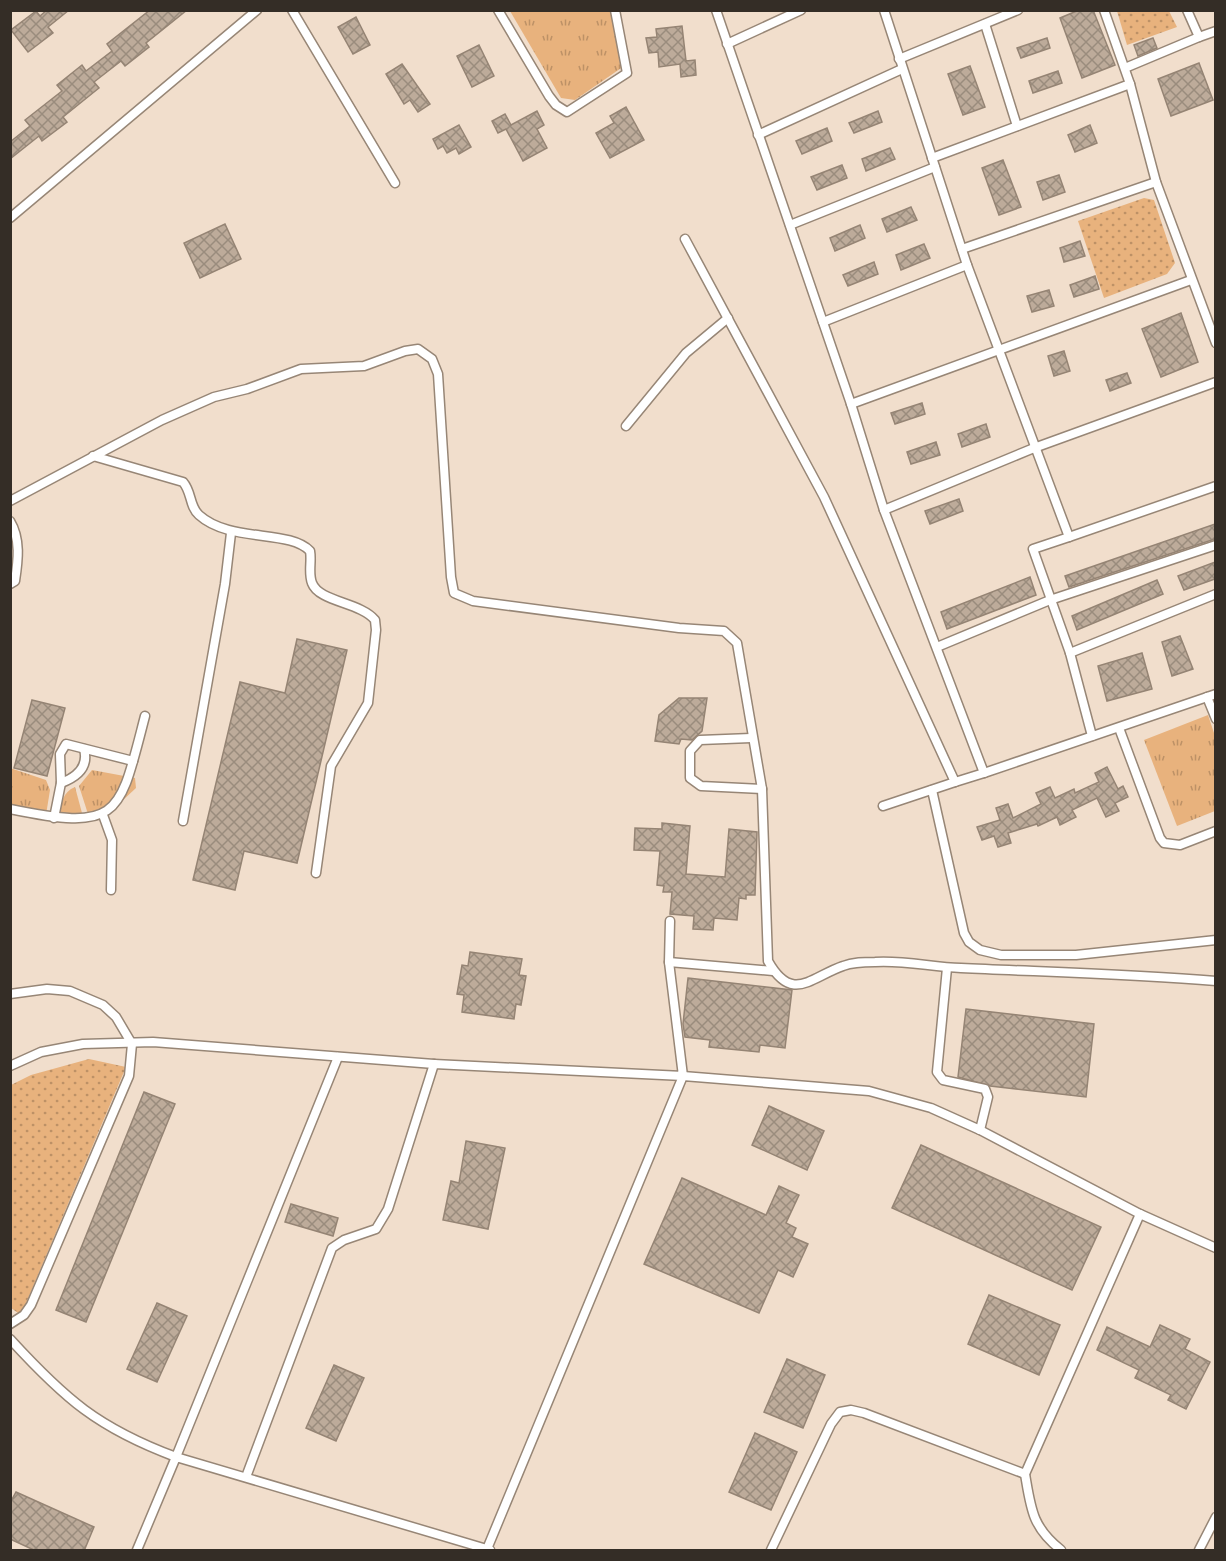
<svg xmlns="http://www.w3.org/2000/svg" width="1226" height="1561" font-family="Overpass,sans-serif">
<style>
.grass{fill:url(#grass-tufts)}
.park{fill:url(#park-dots)}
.building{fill:url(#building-cross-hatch);stroke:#958474;stroke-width:1.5}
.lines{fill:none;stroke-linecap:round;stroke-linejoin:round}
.service-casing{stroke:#978676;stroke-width:11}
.service{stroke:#fff;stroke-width:8}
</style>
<defs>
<pattern id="grass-tufts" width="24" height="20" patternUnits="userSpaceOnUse" patternTransform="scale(1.5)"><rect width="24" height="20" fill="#e8b27d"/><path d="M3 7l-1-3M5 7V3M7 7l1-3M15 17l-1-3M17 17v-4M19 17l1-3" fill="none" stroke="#bd9166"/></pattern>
<pattern id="park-dots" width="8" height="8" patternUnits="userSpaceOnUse" patternTransform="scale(1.5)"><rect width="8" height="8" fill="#e8b27d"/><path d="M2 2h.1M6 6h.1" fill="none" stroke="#bd9166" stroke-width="1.8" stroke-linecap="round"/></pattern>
<pattern id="building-cross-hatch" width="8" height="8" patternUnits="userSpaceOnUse" patternTransform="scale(1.5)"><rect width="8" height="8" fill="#bdab9a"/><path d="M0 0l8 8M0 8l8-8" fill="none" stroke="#9a8c7d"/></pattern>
</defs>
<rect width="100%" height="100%" fill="#f1decc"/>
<g class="grass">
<polygon points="510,11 613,11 627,64 575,100 561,98"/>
<polygon points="1208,715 1215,736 1215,811 1177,826 1144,740"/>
<polygon points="10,768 46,780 50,790 46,815 11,809"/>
<polygon points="92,770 135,778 136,788 121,802 88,814 79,786"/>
<path d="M75,787L82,813L60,815C61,802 63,792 75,787Z"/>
</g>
<g class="park">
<polygon points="1117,11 1169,11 1177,27 1127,45"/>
<polygon points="1144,198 1154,200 1175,263 1167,274 1104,298 1078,221"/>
<polygon points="89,1059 126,1067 21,1315 11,1308 11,1085 31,1075"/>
</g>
<g class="building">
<polygon points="47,10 69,10 48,27 53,33 28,52 11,30 36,11 40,16"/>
<polygon points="150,10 187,10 146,43 149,47 125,66 121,61 94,82 99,88 63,117 67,122 42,141 39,136 10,159 10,142 30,126 25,120 62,91 57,85 82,65 86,71 112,51 107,44"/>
<polygon points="1079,10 1093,10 1115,65 1082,78 1060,18"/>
<polygon points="356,17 370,45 353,54 338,27"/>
<polygon points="682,26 686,61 695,60 696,75 681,77 680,64 659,67 658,52 649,53 646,38 657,37 656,29"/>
<polygon points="1047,38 1050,48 1021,58 1017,48"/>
<polygon points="1153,38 1157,48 1138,56 1134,45"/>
<polygon points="479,45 494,76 472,87 457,56"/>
<polygon points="1199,63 1213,100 1171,116 1158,79"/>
<polygon points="402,64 430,104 418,112 410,100 404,104 386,74"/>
<polygon points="970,66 985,107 963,115 948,74"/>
<polygon points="1058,71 1062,83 1033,93 1029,81"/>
<polygon points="626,107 644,140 610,158 596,133 614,123 610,116"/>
<polygon points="537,111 544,125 537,129 547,148 523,161 506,129 498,133 492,121 505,114 511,125"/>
<polygon points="878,111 882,122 854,133 849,123"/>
<polygon points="459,125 471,147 459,154 456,148 447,153 443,146 438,149 433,139"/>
<polygon points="1090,125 1097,143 1075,152 1068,135"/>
<polygon points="827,128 832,141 802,154 796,141"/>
<polygon points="890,148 895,159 866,171 862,159"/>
<polygon points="1003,160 1021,207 999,215 982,168"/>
<polygon points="842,165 847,178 817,190 811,177"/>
<polygon points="1059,175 1065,192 1043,200 1037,182"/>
<polygon points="911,207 917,220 887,232 882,219"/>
<polygon points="225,224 241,259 200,278 184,243"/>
<polygon points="860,225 865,238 835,251 830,238"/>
<polygon points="1080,241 1085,256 1064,262 1060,248"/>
<polygon points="924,244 930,258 901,270 896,255"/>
<polygon points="874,262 878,274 848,286 843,275"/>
<polygon points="1095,276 1099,289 1074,297 1070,285"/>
<polygon points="1049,290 1054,306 1032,312 1027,296"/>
<polygon points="1181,313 1198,362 1161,377 1142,329"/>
<polygon points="1064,351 1070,371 1054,376 1048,356"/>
<polygon points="1127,373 1131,383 1110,391 1106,380"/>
<polygon points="922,403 925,414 895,424 891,413"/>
<polygon points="986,424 990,437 962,447 958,434"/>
<polygon points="936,442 940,455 911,464 907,452"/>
<polygon points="959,499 963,511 930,524 925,511"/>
<polygon points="1215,524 1215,539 1069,587 1065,576"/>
<polygon points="1215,562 1215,579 1184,590 1178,576"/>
<polygon points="1030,577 1036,595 947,629 941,612"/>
<polygon points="1157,580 1163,594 1077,630 1072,616"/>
<polygon points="1180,636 1193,669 1172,676 1162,642"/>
<polygon points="297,639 347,650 297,863 244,851 235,890 193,880 240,682 285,693"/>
<polygon points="1142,653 1152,689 1107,701 1098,666"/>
<polygon points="679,698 707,698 702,731 692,740 681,739 679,744 655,741 659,715"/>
<polygon points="32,700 65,708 47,776 14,768"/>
<polygon points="1107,767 1118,789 1123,786 1128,797 1115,803 1119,811 1106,817 1097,798 1072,810 1076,817 1060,825 1057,817 1038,826 1037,824 1008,833 1011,843 998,847 994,836 982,840 977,827 1000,820 996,808 1008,804 1013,818 1041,804 1036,793 1050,787 1055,798 1074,789 1075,793 1099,782 1095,773"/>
<polygon points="662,823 690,826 686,874 725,877 729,829 757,832 755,895 746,895 746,899 739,898 737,920 714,918 713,930 693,929 694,916 670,914 672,892 663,892 664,886 657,885 660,851 634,850 635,828 662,829"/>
<polygon points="470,952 522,959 519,975 526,976 521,1005 516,1004 514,1019 462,1012 464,995 457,994 462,965 468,966"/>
<polygon points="688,978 792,990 785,1048 760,1045 759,1052 709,1047 710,1040 685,1037 683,1024"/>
<polygon points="966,1009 1094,1024 1086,1097 990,1086 958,1077"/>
<polygon points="144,1092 175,1104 86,1322 56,1310"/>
<polygon points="769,1106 824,1131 807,1170 752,1145"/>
<polygon points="466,1141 505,1148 488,1229 443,1220 451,1181 459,1183"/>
<polygon points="921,1145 1101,1227 1072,1290 892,1208"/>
<polygon points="682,1178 766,1215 779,1186 799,1195 786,1223 796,1228 792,1237 808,1244 793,1277 778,1270 759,1313 644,1264"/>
<polygon points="291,1204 338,1218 333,1236 285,1222"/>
<polygon points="989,1295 1060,1325 1039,1375 968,1344"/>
<polygon points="157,1303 187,1316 157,1382 127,1369"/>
<polygon points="1160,1325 1190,1339 1185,1349 1210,1362 1186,1409 1168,1400 1171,1395 1135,1378 1139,1370 1097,1350 1107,1327 1150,1347"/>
<polygon points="787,1359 825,1375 803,1428 764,1412"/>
<polygon points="334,1365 364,1378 336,1441 306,1428"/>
<polygon points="755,1433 797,1452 771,1510 729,1492"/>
<polygon points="16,1492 94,1527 84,1551 36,1551 10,1539 10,1503"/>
</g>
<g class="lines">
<g class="service-casing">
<g id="service">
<polyline points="292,10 395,183"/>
<polyline points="498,10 549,96 556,105 567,112 627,73 615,10"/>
<polyline points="716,10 851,404 884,510 984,773 1216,694"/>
<polyline points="884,10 967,265 1069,537 1033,549 1070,653"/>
<polyline points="1104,10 1130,84 1156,182 1216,343"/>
<polyline points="985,24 1017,126"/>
<polyline points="1199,37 1216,31"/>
<polyline points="727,44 801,10"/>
<polyline points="899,59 1018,10"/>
<polyline points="1125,68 1199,37 1187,10"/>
<polyline points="758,135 902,69"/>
<polyline points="932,158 1130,84"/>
<polyline points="10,218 257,10"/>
<polyline points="790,225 935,167"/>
<polyline points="685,239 824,497 955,782 984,773"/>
<polyline points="962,249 1156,182"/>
<polyline points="823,322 967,265"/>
<polyline points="851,404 1191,280"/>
<polyline points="626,426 686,353 728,318"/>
<path d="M93,456L183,482C192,492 189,506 199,515C230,543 289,529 310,551C312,561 308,573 312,583C319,602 360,602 375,620L376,630L368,703L331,766L316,873"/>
<path d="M10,501L162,420L214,397L247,389L301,369L364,366L405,351L418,349L432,359L438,374L451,577L454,593L473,601L679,628L724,631L737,643L762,789L768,961C792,1004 811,977 843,966C853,962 864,962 875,962C903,960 932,967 961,968C1046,972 1131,974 1216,981"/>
<polyline points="884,510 1034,448 1216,382"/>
<path d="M10,521C21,539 18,561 15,581L10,584"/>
<polyline points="1069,537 1216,486"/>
<polyline points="937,647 1050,600 1216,545"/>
<polyline points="1207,697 1216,719"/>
<polyline points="1119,728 1160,838 1164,843 1180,845 1216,831"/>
<polyline points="1092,736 1070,653 1216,594"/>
<polyline points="751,738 700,740 690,751 690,778 701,786 762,789"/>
<path d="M61,783C77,777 89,767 84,749"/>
<polyline points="932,790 964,933 969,942 980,950 1001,955 1076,955 1216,940"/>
<polyline points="883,806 955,782"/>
<path d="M10,809C121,832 119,816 145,716"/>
<polyline points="103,815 112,840 111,890"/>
<polyline points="54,818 61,783 60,754 66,744 133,761"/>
<polyline points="183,821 225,584 231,533"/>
<polyline points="669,962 773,971"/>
<polyline points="947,968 937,1072 943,1080 985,1089 988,1097 980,1130"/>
<polyline points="10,994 47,989 70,991 103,1005 116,1017 132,1044 129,1076 31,1305 24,1315 10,1324"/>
<polyline points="10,1066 41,1052 83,1044 153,1042 434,1064"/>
<path d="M10,1339C65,1399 98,1428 176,1457L338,1057"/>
<polyline points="246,1477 332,1248 344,1240 376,1229 388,1209 434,1064 683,1076 669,962 670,921"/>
<polyline points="487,1549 683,1076 869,1091 931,1108 980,1130 1140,1214 1216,1248"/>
<polyline points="137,1550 176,1457 490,1550"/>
<polyline points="771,1550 831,1424 840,1412 851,1410 864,1413 1025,1474"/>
<path d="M1061,1550C1032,1527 1031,1509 1025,1474L1140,1214"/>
<polyline points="1199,1550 1216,1517"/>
</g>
</g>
<use href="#service" class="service"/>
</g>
<rect width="1226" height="1561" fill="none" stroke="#342d26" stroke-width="24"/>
</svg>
